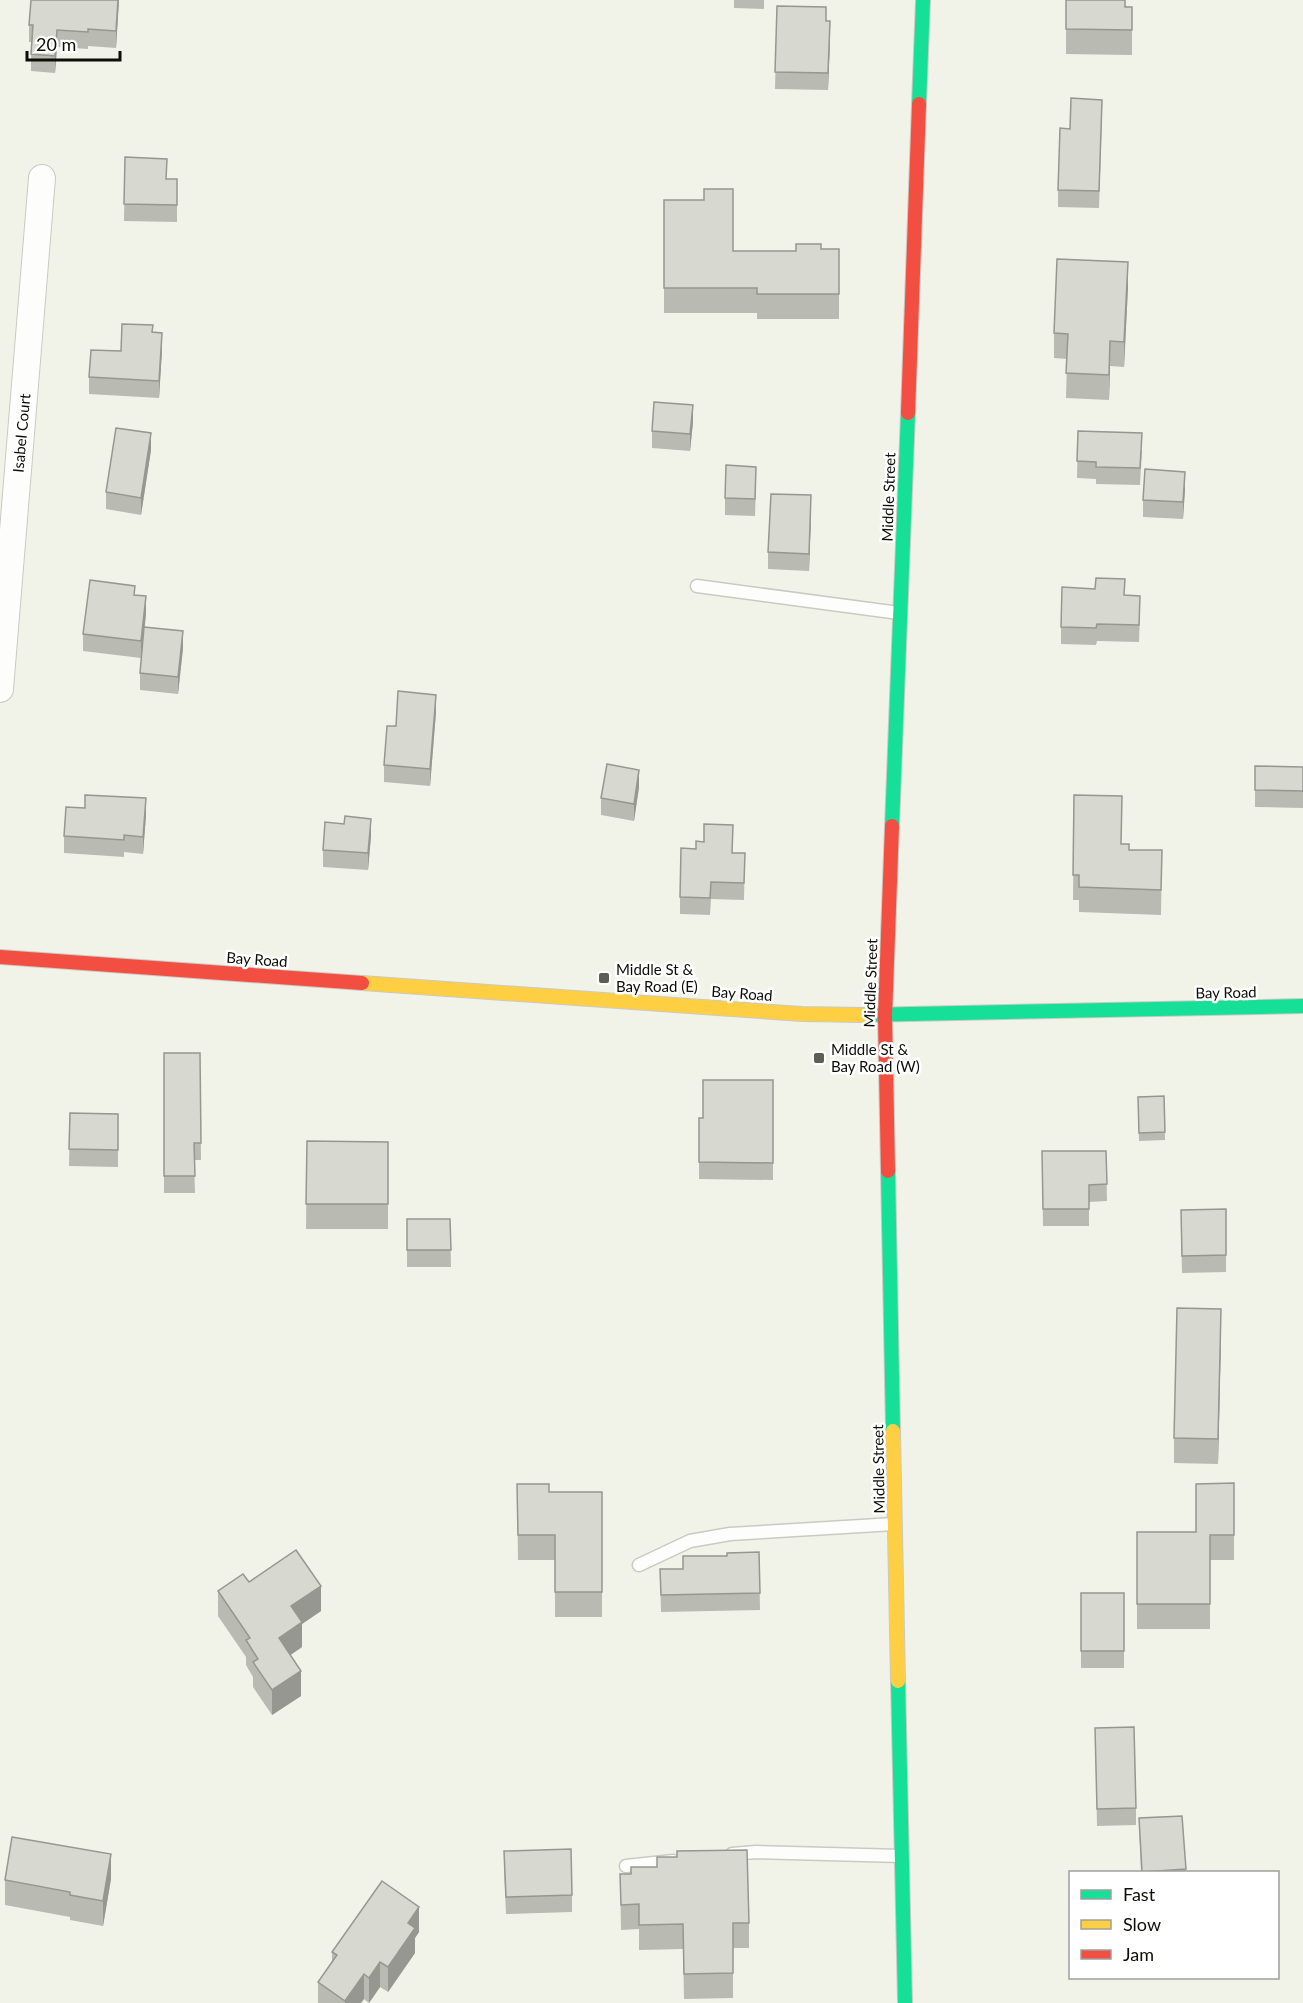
<svg xmlns="http://www.w3.org/2000/svg" width="1303" height="2003" font-family="Lato,sans-serif">
<style>
.lines{fill:none;stroke-linecap:round;stroke-linejoin:round}
.lane-casing{stroke:#cacac3;stroke-width:15}
.street-casing{stroke:#cacac3;stroke-width:28}
.fast-casing{stroke:#cacac3;stroke-width:16}
.slow-casing{stroke:#cacac3;stroke-width:16}
.jam-casing{stroke:#cacac3;stroke-width:16}
.lane{stroke:#fdfdfc;stroke-width:12}
.street{stroke:#fdfdfc;stroke-width:26}
.fast{stroke:#16e098;stroke-width:14}
.slow{stroke:#ffcf43;stroke-width:14}
.jam{stroke:#f24e42;stroke-width:14}
.wall{fill:#b9bab2}
.shaded-wall{fill:#969791}
.building{fill:#d7d8cf;stroke:#969791;stroke-width:1.5}
.poi-dot{fill:#5e5e56;stroke:#fff;stroke-width:2}
.labels{text-anchor:middle;dominant-baseline:central;stroke-width:5;stroke-linejoin:round;paint-order:stroke}
.street-label{font-size:15px;fill:#0e0e08;stroke:#fff}
.poi-label{font-size:15px;fill:#0e0e08;stroke:#fff;text-anchor:start}
</style>
<rect width="100%" height="100%" fill="#f2f3e8"/>
<g class="lines">
<g class="lane-casing">
<g id="lane">
<polyline points="697,586 899,613"/>
<polyline points="639,1565 690,1541 730,1534 894,1524"/>
<polyline points="732,1854 756,1852 901,1856"/>
<polyline points="626,1866 673,1861"/>
</g>
</g>
<g class="street-casing">
<polyline id="street" points="0,689 42,178"/>
</g>
<g class="fast-casing">
<g id="fast">
<polyline points="919,104 923,0"/>
<polyline points="892,826 908,413"/>
<polyline points="862,1015 1303,1006"/>
<polyline points="888,1171 893,1431"/>
<polyline points="898,1681 905,2003"/>
</g>
</g>
<g class="slow-casing">
<g id="slow">
<polyline points="362,983 802,1014 862,1015"/>
<polyline points="893,1431 898,1681"/>
</g>
</g>
<g class="jam-casing">
<g id="jam">
<polyline points="908,413 919,104"/>
<polyline points="0,957 362,983"/>
<polyline points="888,1171 885,1016 892,826"/>
</g>
</g>
<use href="#lane" class="lane"/>
<use href="#street" class="street"/>
<use href="#fast" class="fast"/>
<use href="#slow" class="slow"/>
<use href="#jam" class="jam"/>
</g>
<g class="wall">
<polygon points="119,0 116,48 88,46 88,49 57,47 55,73 31,71 31,42 29,42 29,25"/>
<polygon points="734,0 764,0 764,9 734,8"/>
<polygon points="1066,0 1132,7 1132,55 1066,54"/>
<polygon points="777,6 830,38 828,90 775,89"/>
<polygon points="1102,117 1099,208 1058,207 1058,190 1070,129"/>
<polygon points="125,157 167,179 177,179 177,222 124,221"/>
<polygon points="664,200 733,251 796,251 839,249 839,319 757,319 757,313 664,313"/>
<polygon points="1128,287 1124,367 1110,366 1109,400 1066,398 1067,359 1054,358 1054,333"/>
<polygon points="153,332 162,350 159,398 89,394 89,377 121,351"/>
<polygon points="693,422 690,451 652,448 652,431"/>
<polygon points="1078,431 1142,450 1140,485 1096,484 1096,479 1077,478"/>
<polygon points="151,450 141,515 106,509 106,492"/>
<polygon points="756,484 755,516 725,515 725,498"/>
<polygon points="1185,489 1183,519 1143,517 1143,500"/>
<polygon points="811,512 809,571 768,569 768,552"/>
<polygon points="135,595 146,613 145,627 183,648 178,694 140,690 140,673 143,639 141,658 83,651 83,634"/>
<polygon points="1125,595 1140,613 1139,642 1097,641 1096,645 1061,644 1061,627"/>
<polygon points="436,712 430,786 384,782 384,765 396,726"/>
<polygon points="1303,767 1303,808 1255,807 1255,790"/>
<polygon points="639,787 634,821 601,815 601,798"/>
<polygon points="1074,795 1121,844 1129,850 1162,850 1161,915 1079,912 1079,900 1073,900"/>
<polygon points="146,815 143,854 124,852 124,857 64,853 64,836"/>
<polygon points="371,836 368,870 323,867 323,850"/>
<polygon points="733,853 745,853 744,900 711,899 710,915 680,914 680,897"/>
<polygon points="164,1053 200,1053 201,1160 194,1160 195,1193 164,1193"/>
<polygon points="773,1080 773,1180 699,1179 699,1118 703,1118"/>
<polygon points="1164,1096 1165,1140 1139,1141 1138,1097"/>
<polygon points="70,1113 118,1114 118,1167 69,1166"/>
<polygon points="307,1141 388,1142 388,1229 306,1229"/>
<polygon points="1042,1151 1106,1151 1107,1201 1089,1202 1089,1226 1043,1226"/>
<polygon points="1226,1209 1226,1272 1182,1273 1181,1227"/>
<polygon points="407,1219 450,1219 451,1267 407,1267"/>
<polygon points="1221,1334 1218,1464 1174,1463 1174,1438"/>
<polygon points="1234,1483 1234,1560 1210,1560 1210,1629 1137,1629 1137,1532 1196,1532"/>
<polygon points="517,1484 549,1492 602,1492 602,1617 555,1617 555,1560 518,1560"/>
<polygon points="759,1552 760,1610 661,1612 660,1569 683,1569 727,1556"/>
<polygon points="249,1582 321,1611 302,1624 302,1647 290,1655 301,1696 272,1715 253,1687 253,1677 246,1665 246,1657 218,1616 218,1591"/>
<rect x="1081" y="1593" width="43" height="75"/>
<polygon points="1095,1728 1136,1808 1136,1825 1097,1826"/>
<polygon points="1182,1816 1186,1872 1141,1872 1139,1818"/>
<polygon points="504,1868 572,1895 572,1912 506,1914"/>
<polygon points="620,1874 749,1923 749,1948 733,1948 733,1998 684,1999 683,1949 639,1950 639,1929 621,1930"/>
<polygon points="111,1879 103,1926 70,1920 70,1917 5,1905 5,1880"/>
<polygon points="419,1932 415,1938 415,1953 388,1992 380,1987 369,2003 364,1999 361,2003 318,2003 318,1982 332,1961 332,1952"/>
</g>
<g class="shaded-wall">
<polygon points="118,0 119,0 116,48 116,31"/>
<polygon points="830,21 830,38 828,90 828,73"/>
<polygon points="57,30 57,47 55,73 55,56"/>
<polygon points="1128,262 1128,287 1124,367 1124,342"/>
<polygon points="162,333 162,350 159,398 159,381"/>
<polygon points="1110,341 1110,366 1109,400 1109,375"/>
<polygon points="693,405 693,422 690,451 690,434"/>
<polygon points="151,433 151,450 141,515 141,498"/>
<polygon points="1185,472 1185,489 1183,519 1183,502"/>
<polygon points="811,495 811,512 809,571 809,554"/>
<polygon points="146,596 146,613 141,658 141,641"/>
<polygon points="183,631 183,648 178,694 178,677"/>
<polygon points="436,695 436,712 430,786 430,769"/>
<polygon points="639,770 639,787 634,821 634,804"/>
<polygon points="146,798 146,815 143,854 143,837"/>
<polygon points="371,819 371,836 368,870 368,853"/>
<polygon points="1221,1309 1221,1334 1218,1464 1218,1439"/>
<polygon points="321,1586 321,1611 302,1624 302,1647 279,1663 279,1638 291,1606"/>
<polygon points="301,1671 301,1696 272,1715 272,1690"/>
<polygon points="111,1854 111,1879 103,1926 103,1901"/>
<polygon points="419,1907 419,1932 415,1938 415,1953 388,1992 388,1967 408,1923"/>
<polygon points="380,1962 380,1987 369,2003 369,1978"/>
<polygon points="364,1974 364,1999 361,2003 345,2003 345,2001"/>
</g>
<g class="building">
<polygon points="31,0 118,0 116,31 88,29 88,32 57,30 55,56 31,54 33,25 29,25"/>
<polygon points="1066,0 1125,0 1125,7 1132,7 1132,30 1066,29"/>
<polygon points="777,6 826,7 826,21 830,21 828,73 775,72"/>
<polygon points="1071,98 1102,100 1099,191 1058,190 1060,128 1070,129"/>
<polygon points="125,157 167,159 166,179 177,179 177,205 124,204"/>
<polygon points="704,189 733,189 733,251 796,251 796,244 821,244 821,249 839,249 839,294 757,294 757,288 664,288 664,200 704,200"/>
<polygon points="1057,259 1128,262 1124,342 1110,341 1109,375 1066,373 1068,334 1054,333"/>
<polygon points="122,324 153,325 152,332 162,333 159,381 89,377 91,350 121,351"/>
<polygon points="654,402 693,405 690,434 652,431"/>
<polygon points="116,428 151,433 141,498 106,492"/>
<polygon points="1078,431 1142,433 1140,468 1096,467 1096,462 1077,461"/>
<polygon points="726,465 756,467 755,499 725,498"/>
<polygon points="1145,469 1185,472 1183,502 1143,500"/>
<polygon points="771,494 811,495 809,554 768,552"/>
<polygon points="1096,578 1125,579 1124,595 1140,596 1139,625 1097,624 1096,628 1061,627 1062,587 1095,589"/>
<polygon points="90,580 135,586 134,595 146,596 141,641 83,634"/>
<polygon points="144,627 183,631 178,677 140,673"/>
<polygon points="398,691 436,695 430,769 384,765 387,726 396,726"/>
<polygon points="607,764 639,770 634,804 601,798"/>
<polygon points="1255,766 1303,767 1303,791 1255,790"/>
<polygon points="85,795 146,798 143,837 124,835 124,840 64,836 66,807 85,808"/>
<polygon points="1074,795 1122,796 1121,844 1129,844 1129,850 1162,850 1161,890 1079,887 1079,875 1073,875"/>
<polygon points="345,816 371,819 368,853 323,850 325,822 344,824"/>
<polygon points="704,824 733,825 732,853 745,853 744,883 711,882 710,898 680,897 681,848 696,849 696,841 704,842"/>
<polygon points="164,1053 200,1053 201,1143 194,1143 195,1176 164,1176"/>
<polygon points="703,1080 773,1080 773,1163 699,1162 699,1118 703,1118"/>
<polygon points="1164,1096 1165,1132 1139,1133 1138,1097"/>
<polygon points="70,1113 118,1114 118,1150 69,1149"/>
<polygon points="307,1141 388,1142 388,1204 306,1204"/>
<polygon points="1042,1151 1106,1151 1107,1184 1089,1185 1089,1209 1043,1209"/>
<polygon points="1226,1209 1226,1255 1182,1256 1181,1210"/>
<polygon points="407,1219 450,1219 451,1250 407,1250"/>
<polygon points="1177,1308 1221,1309 1218,1439 1174,1438"/>
<polygon points="1234,1483 1234,1535 1210,1535 1210,1604 1137,1604 1137,1532 1196,1532 1196,1484"/>
<polygon points="517,1484 549,1484 549,1492 602,1492 602,1592 555,1592 555,1535 518,1535"/>
<polygon points="296,1550 321,1586 291,1606 302,1622 279,1638 301,1671 272,1690 253,1662 258,1659 246,1640 250,1638 218,1591 243,1574 249,1582"/>
<polygon points="759,1552 760,1593 661,1595 660,1569 683,1569 683,1556 727,1556 727,1553"/>
<rect x="1081" y="1593" width="43" height="58"/>
<polygon points="1134,1727 1136,1808 1097,1809 1095,1728"/>
<polygon points="1182,1816 1186,1869 1142,1872 1139,1818"/>
<polygon points="12,1837 111,1854 103,1901 70,1895 70,1892 5,1880"/>
<polygon points="571,1849 572,1895 506,1897 504,1851"/>
<polygon points="747,1850 749,1923 733,1923 733,1973 684,1974 683,1924 639,1925 639,1904 621,1905 620,1874 631,1874 631,1867 657,1867 657,1857 677,1857 677,1851"/>
<polygon points="382,1881 419,1907 408,1923 415,1928 388,1967 380,1962 369,1978 364,1974 345,2001 318,1982 337,1955 332,1952"/>
</g>
<g class="poi-dot">
<rect x="598" y="972" width="12" height="12" rx="3"/>
<rect x="813" y="1052" width="12" height="12" rx="3"/>
</g>
<g class="labels">
<g class="street-label">
<text transform="translate(21 433) rotate(-85)">Isabel Court</text>
<text transform="translate(888 497) rotate(-88)">Middle Street</text>
<text transform="translate(257 959) rotate(4)">Bay Road</text>
<text transform="translate(870 983) rotate(-88)">Middle Street</text>
<text transform="translate(1226 992) rotate(-1)">Bay Road</text>
<text transform="translate(742 993) rotate(4)">Bay Road</text>
<text transform="translate(878 1469) rotate(-91)">Middle Street</text>
</g>
<g class="poi-label">
<text x="616" y="969">Middle St &amp;<tspan x="616" dy="17">Bay Road (E)</tspan></text>
<text x="831" y="1049">Middle St &amp;<tspan x="831" dy="17">Bay Road (W)</tspan></text>
</g>
</g>
<rect x="1069" y="1871" width="210" height="108" fill="#ffffff" stroke="#9f9f9c" stroke-width="1.5"/>
<rect x="1081" y="1890" width="30" height="9" fill="#16e098" stroke="#9f9f9c" stroke-width="1.5"/>
<text x="1123" y="1901" font-size="18" fill="#0e0e08">Fast</text>
<rect x="1081" y="1920" width="30" height="9" fill="#ffcf43" stroke="#9f9f9c" stroke-width="1.5"/>
<text x="1123" y="1931" font-size="18" fill="#0e0e08">Slow</text>
<rect x="1081" y="1950" width="30" height="9" fill="#f24e42" stroke="#9f9f9c" stroke-width="1.5"/>
<text x="1123" y="1961" font-size="18" fill="#0e0e08">Jam</text>
<path d="M27 51v9h93v-9" fill="none" stroke="#0e0e08" stroke-width="3"/>
<text x="36" y="51" font-size="18" fill="#0e0e08" stroke="#ffffff" stroke-width="4.5" paint-order="stroke">20 m</text>
</svg>
